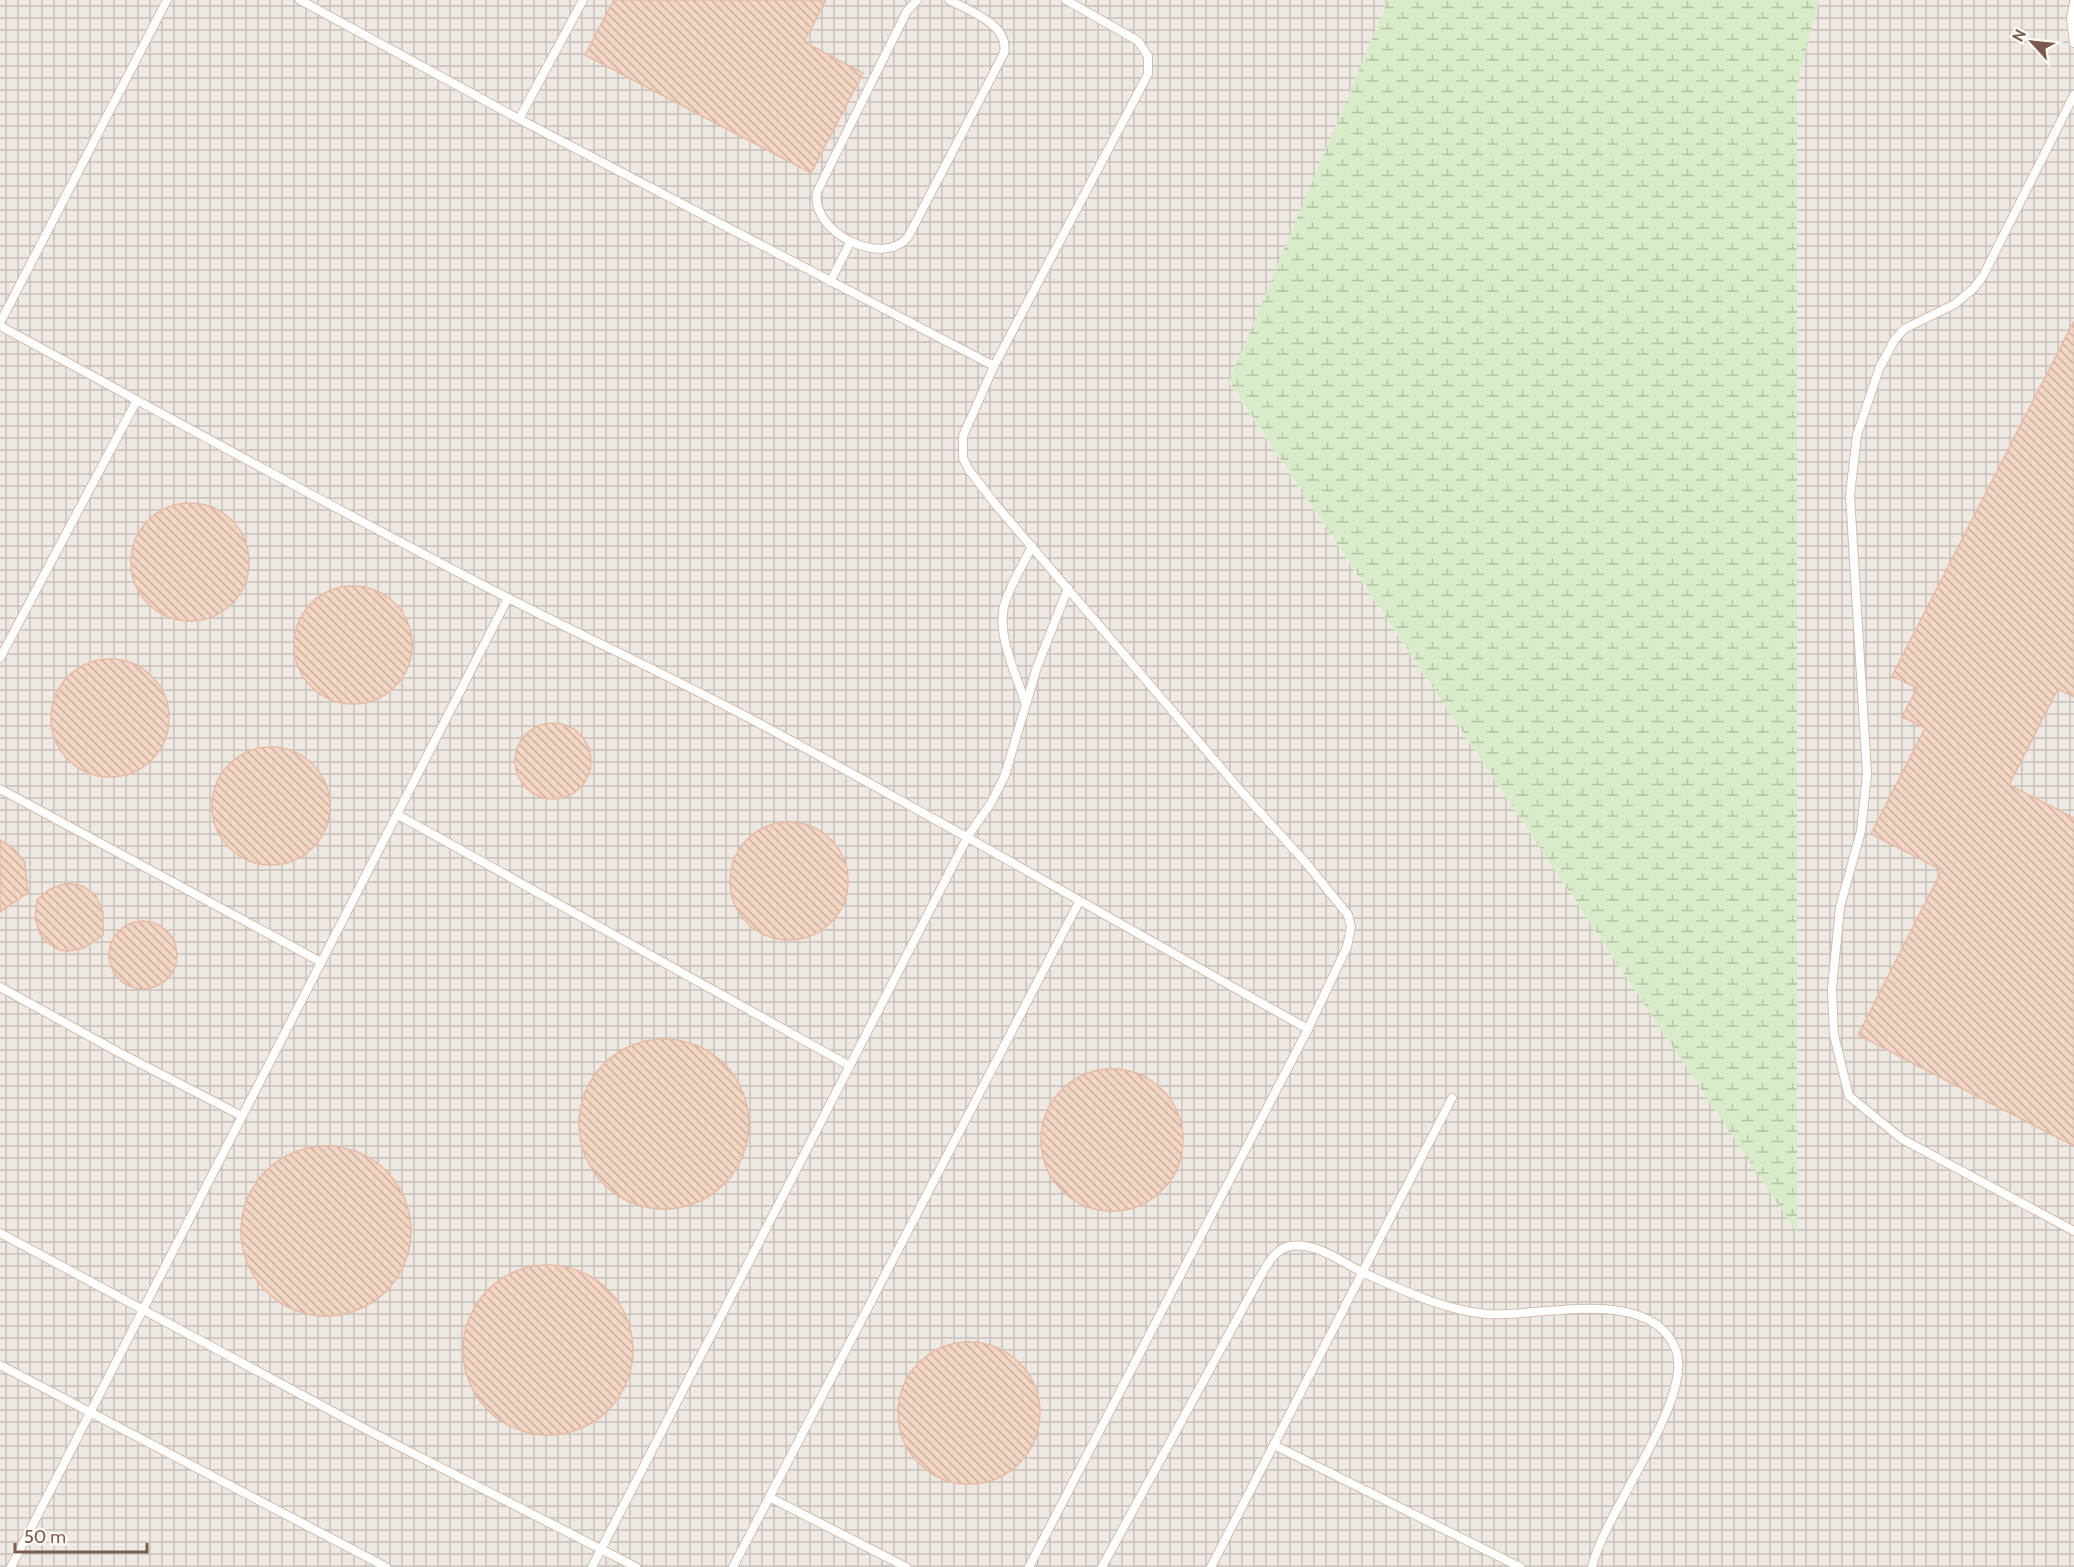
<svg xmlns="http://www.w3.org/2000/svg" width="2074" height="1567" font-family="Cabin,sans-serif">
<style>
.industrial{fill:url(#industrial-grid)}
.wetland{fill:url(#wetland-marsh)}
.building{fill:url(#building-back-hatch);stroke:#e6bba3;stroke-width:1.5}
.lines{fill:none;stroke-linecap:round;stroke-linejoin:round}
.service-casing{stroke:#d1beb0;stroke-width:10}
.service{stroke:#fff;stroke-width:8}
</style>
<defs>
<pattern id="industrial-grid" width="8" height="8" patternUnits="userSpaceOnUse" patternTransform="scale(1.5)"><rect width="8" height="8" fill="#efe9e4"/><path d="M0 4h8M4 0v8" fill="none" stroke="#c7c0bb"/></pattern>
<pattern id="wetland-marsh" width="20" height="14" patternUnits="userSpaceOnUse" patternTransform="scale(1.5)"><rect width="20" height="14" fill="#d8ecc9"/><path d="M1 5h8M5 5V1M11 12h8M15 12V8" fill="none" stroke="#b4c2a5"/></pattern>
<pattern id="building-back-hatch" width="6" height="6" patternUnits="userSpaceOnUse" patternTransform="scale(1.5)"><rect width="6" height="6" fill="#f3d5c3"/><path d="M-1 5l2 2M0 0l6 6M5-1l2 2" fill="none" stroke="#cab0a1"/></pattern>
</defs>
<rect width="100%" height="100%" fill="#fdf6ec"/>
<polygon class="industrial" points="0,0 1388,0 1229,383 1797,1232 1797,86 1819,0 2074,0 2074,1567 0,1567"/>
<polygon class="wetland" points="1388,0 1819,0 1797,86 1797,1233 1229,382"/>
<g class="building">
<polygon points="614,0 826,0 804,42 863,73 811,173 585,55"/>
<polygon points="2074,321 2074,697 2058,689 2009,785 2074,818 2074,1146 1858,1035 1942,870 1871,834 1925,728 1902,717 1917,688 1892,676"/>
<circle cx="190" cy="562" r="59"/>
<circle cx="353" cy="645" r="59"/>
<circle cx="110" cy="718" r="59"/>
<circle cx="553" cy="761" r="38"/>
<circle cx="271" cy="806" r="59"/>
<circle cx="789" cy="881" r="59"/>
<polygon points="0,840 14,849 25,862 28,893 0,912"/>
<polygon points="66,883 83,886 96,896 103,912 103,935 84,948 68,951 59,950 45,941 40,934 35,918 37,900 50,889"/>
<circle cx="143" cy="955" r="34"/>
<circle cx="664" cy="1124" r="85"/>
<circle cx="1112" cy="1140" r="71"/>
<circle cx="326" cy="1231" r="85"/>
<circle cx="548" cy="1350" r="85"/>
<circle cx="969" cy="1413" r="71"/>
</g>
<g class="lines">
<g class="service-casing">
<g id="service">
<polyline points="300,0 519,119 994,366"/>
<path d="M917,0L907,11L817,192C810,232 882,268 908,237L1004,53C1010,25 970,11 949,0"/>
<polyline points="2074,3 2071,18 2074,43"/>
<polyline points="2074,95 1983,276 1974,288 1955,304 1904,329 1895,339 1879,369 1857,435 1850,495 1867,774 1861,831 1840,907 1832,989 1834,1035 1849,1096 1902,1139 2074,1231"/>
<polyline points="519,119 583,0"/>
<polyline points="830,282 850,243"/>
<polyline points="0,323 167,0"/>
<path d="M0,326C169,417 336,510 506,597C586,638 668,675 747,717C936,817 1121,925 1308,1029"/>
<polyline points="0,658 137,400"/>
<path d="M1025,702C1016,674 997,636 1004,606C1010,585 1023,565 1032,546"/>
<polyline points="0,789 321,962"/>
<polyline points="398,815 850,1066"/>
<polyline points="0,987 118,1052 242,1116"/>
<polyline points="0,1233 369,1431 636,1567"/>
<polyline points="0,1365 386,1567"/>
<polyline points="1274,1445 1520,1567"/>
<polyline points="769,1497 906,1567"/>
<polyline points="11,1567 508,598"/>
<polyline points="592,1567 968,836 991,803 1005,775 1037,667 1068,588"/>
<polyline points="733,1567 1079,902"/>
<polyline points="1029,1567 1308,1029 1347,947 1351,927 1348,915 1307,864 1240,790 996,505 969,470 963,458 963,436 994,366 1148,74 1148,56 1138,41 1066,0"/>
<path d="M1102,1567L1260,1277C1267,1265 1275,1249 1290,1246C1317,1242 1343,1263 1366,1274C1405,1291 1444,1310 1487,1314C1538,1318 1651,1284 1676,1350C1694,1399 1605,1511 1592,1567"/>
<polyline points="1211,1567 1452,1098"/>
</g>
</g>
<use href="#service" class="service"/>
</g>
<g transform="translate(2032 42) rotate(297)" stroke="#fffaf3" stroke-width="4.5" paint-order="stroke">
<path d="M0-4.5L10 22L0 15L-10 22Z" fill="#7a5c4d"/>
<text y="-9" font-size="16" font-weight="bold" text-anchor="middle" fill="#7a5c4d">N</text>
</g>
<path d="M15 1543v9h132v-9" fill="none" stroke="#7a5c4d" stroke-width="3"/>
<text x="24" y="1543" font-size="18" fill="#7a5c4d" stroke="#fffaf3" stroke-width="4.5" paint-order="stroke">50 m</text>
</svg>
